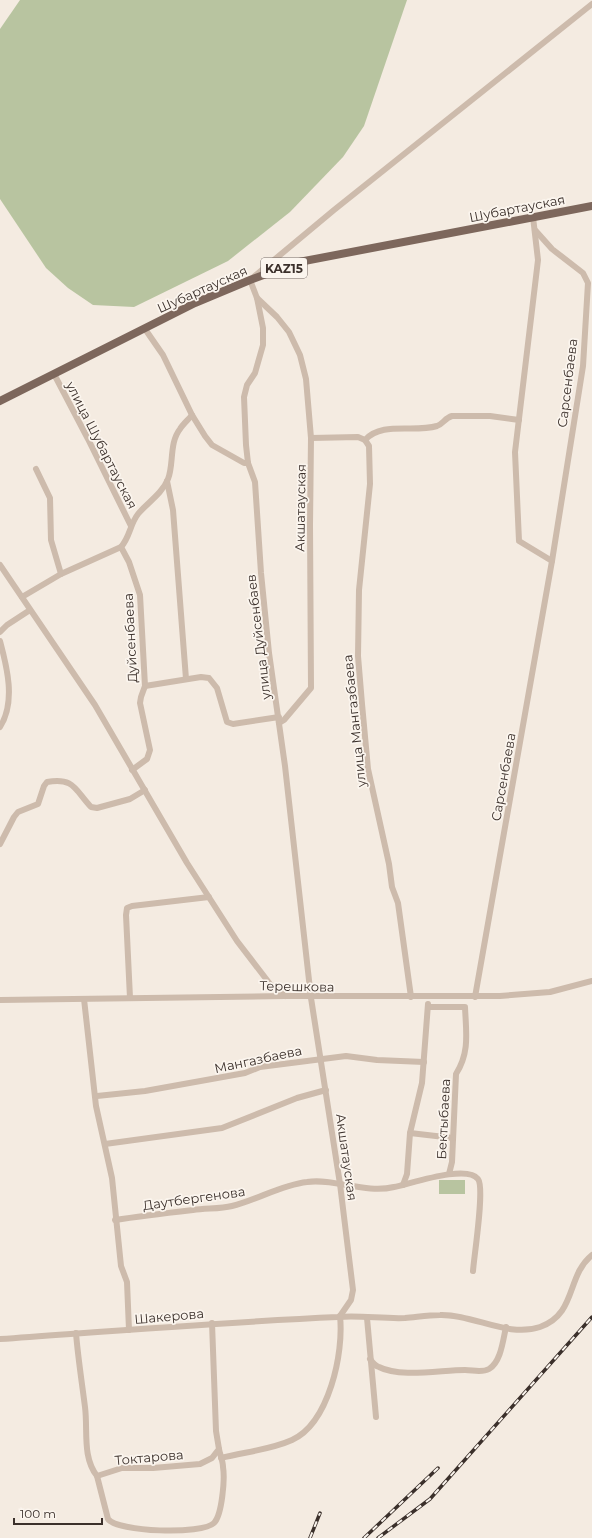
<svg xmlns="http://www.w3.org/2000/svg" width="592" height="1538" font-family="Montserrat,sans-serif">
<style>
.green{fill:#b8c4a0}
.lines{fill:none;stroke-linecap:round;stroke-linejoin:round}
.minor{stroke:#cdbbac;stroke-width:6}
.major{stroke:#7d675c;stroke-width:8}
.rail-casing{stroke:#3b302b;stroke-width:3.5}
.rail{stroke:#fbf5ee;stroke-width:2;stroke-dasharray:6;stroke-linecap:butt}
.labels{text-anchor:middle;dominant-baseline:central;stroke-width:3.5;stroke-linejoin:round;paint-order:stroke}
.shield{fill:#fbf5ee;stroke:#756b66;stroke-width:1}
.shield-label{font-size:12px;font-weight:bold;fill:#3b302b}
.street-label{font-size:13px;fill:#3b302b;stroke:#fbf5ee}
</style>
<rect width="100%" height="100%" fill="#f4ebe1"/>
<g class="green">
<polygon points="20,0 407,0 364,126 343,157 290,212 228,261 134,307 93,305 68,288 46,268 0,199 0,29"/>
<rect x="439" y="1180" width="26" height="14"/>
</g>
<g class="lines">
<g class="minor">
<polyline points="535,230 552,249 583,273 588,283 583,366 552,561"/>
<polyline points="257,298 277,317 289,332 300,355 306,379 311,438 310,525 311,688 284,720 279,723"/>
<polyline points="145,329 163,355 192,415 205,436 212,445 244,463 248,463"/>
<polyline points="54,374 88,439 131,526"/>
<path d="M311,438L358,437L365,440C382,421 413,433 437,426C443,424 445,418 452,416H490L519,420"/>
<polyline points="365,440 369,446 370,484 359,590 358,656 362,704 368,769 389,864 392,887 398,903 411,997"/>
<polyline points="36,469 50,498 51,540 61,574"/>
<polyline points="167,481 173,510 186,679"/>
<polyline points="121,547 129,562 140,595 145,686 141,697 140,703 150,750 147,759 132,770"/>
<polyline points="0,565 95,705 187,863 237,941 270,984 285,996"/>
<path d="M22,597L61,574L121,547C130,537 130,524 138,514C147,503 162,494 168,479C174,464 169,443 180,429C183,424 188,420 192,415"/>
<polyline points="0,632 7,625 30,610"/>
<path d="M0,641C7,667 16,702 0,727"/>
<polyline points="145,686 201,677 209,678 217,688 227,722 233,724 279,717"/>
<path d="M0,844L14,817L18,812L38,804L44,786L47,782C74,777 75,790 91,807L97,808L130,799L145,790"/>
<polyline points="475,997 552,561 519,541 515,452 538,260 533,217"/>
<polyline points="130,998 126,915 127,908 132,906 209,897"/>
<polyline points="84,999 96,1106 112,1178 121,1266 127,1282 129,1330"/>
<polyline points="0,1000 285,996 500,996 550,992 592,981"/>
<path d="M428,1007H465C466,1032 470,1052 456,1074L452,1162L449,1174"/>
<polyline points="97,1096 145,1091 245,1073 260,1067 346,1056 377,1060 424,1062"/>
<polyline points="410,1133 453,1138"/>
<polyline points="105,1144 222,1128 297,1098 326,1090"/>
<polyline points="403,1185 407,1174 410,1133 422,1083 428,1004"/>
<path d="M115,1220C141,1216 167,1213 193,1210C206,1208 220,1209 232,1206C257,1200 281,1185 307,1182C335,1178 365,1194 394,1187C410,1184 467,1164 478,1179C485,1188 474,1256 473,1271"/>
<polyline points="340,1316 351,1300 353,1290 340,1184 311,998 285,766 269,653 261,573 255,482 248,463 246,445 244,397 247,385 255,373 263,345 263,328 257,298 250,280 334,210 592,4"/>
<polyline points="367,1318 376,1417"/>
<path d="M76,1333C78,1358 82,1383 85,1407C88,1430 82,1457 97,1476L122,1468H153L200,1464L212,1458L219,1449L216,1431L212,1323"/>
<path d="M0,1339C113,1331 225,1322 338,1317C360,1315 383,1319 405,1318C417,1317 428,1315 440,1315C473,1314 508,1338 540,1327C577,1314 566,1276 592,1255"/>
<path d="M370,1359C372,1362 376,1366 379,1367C400,1378 441,1370 465,1370C473,1370 482,1373 489,1369C501,1362 503,1340 506,1327"/>
<path d="M221,1458C244,1452 270,1450 292,1440C329,1423 344,1353 340,1316"/>
<path d="M97,1476L108,1519C117,1532 202,1535 214,1523C222,1515 225,1479 223,1467C223,1461 220,1455 219,1449"/>
</g>
<polyline class="major" points="0,401 195,303 250,280 299,262 592,206"/>
<g class="rail-casing">
<g id="rail">
<polyline points="310,1538 320,1513"/>
<polyline points="364,1538 438,1468"/>
<polyline points="378,1538 430,1499 592,1317"/>
</g>
</g>
<use href="#rail" class="rail"/>
</g>
<g class="labels">
<rect class="shield" x="261" y="258" width="46" height="20" rx="3"/>
<g class="shield-label">
<text x="284" y="268">KAZ15</text>
</g>
<g class="street-label">
<text transform="translate(517 208) rotate(-11)">Шубартауская</text>
<text transform="translate(202 289) rotate(-24)">Шубартауская</text>
<text transform="translate(567 383) rotate(-83)">Сарсенбаева</text>
<text transform="translate(102 445) rotate(63)">улица Шубартауская</text>
<text transform="translate(300 508) rotate(-89)">Акшатауская</text>
<text transform="translate(258 637) rotate(-97)">улица Дуйсенбаев</text>
<text transform="translate(130 638) rotate(-93)">Дуйсенбаева</text>
<text transform="translate(354 721) rotate(-96)">улица Мангазбаева</text>
<text transform="translate(503 777) rotate(-80)">Сарсенбаева</text>
<text transform="translate(297 986) rotate(1)">Терешкова</text>
<text transform="translate(258 1059) rotate(-12)">Мангазбаева</text>
<text transform="translate(443 1119) rotate(-87)">Бектыбаева</text>
<text transform="translate(347 1157) rotate(82)">Акшатауская</text>
<text transform="translate(194 1198) rotate(-8)">Даутбергенова</text>
<text transform="translate(169 1316) rotate(-5)">Шакерова</text>
<text transform="translate(149 1457) rotate(-5)">Токтарова</text>
</g>
</g>
<path d="M14 1518v6h88v-6" fill="none" stroke="#3b302b" stroke-width="2"/>
<text x="20" y="1518" font-size="12" fill="#3b302b" stroke="#fbf5ee" stroke-width="3" paint-order="stroke">100 m</text>
</svg>
